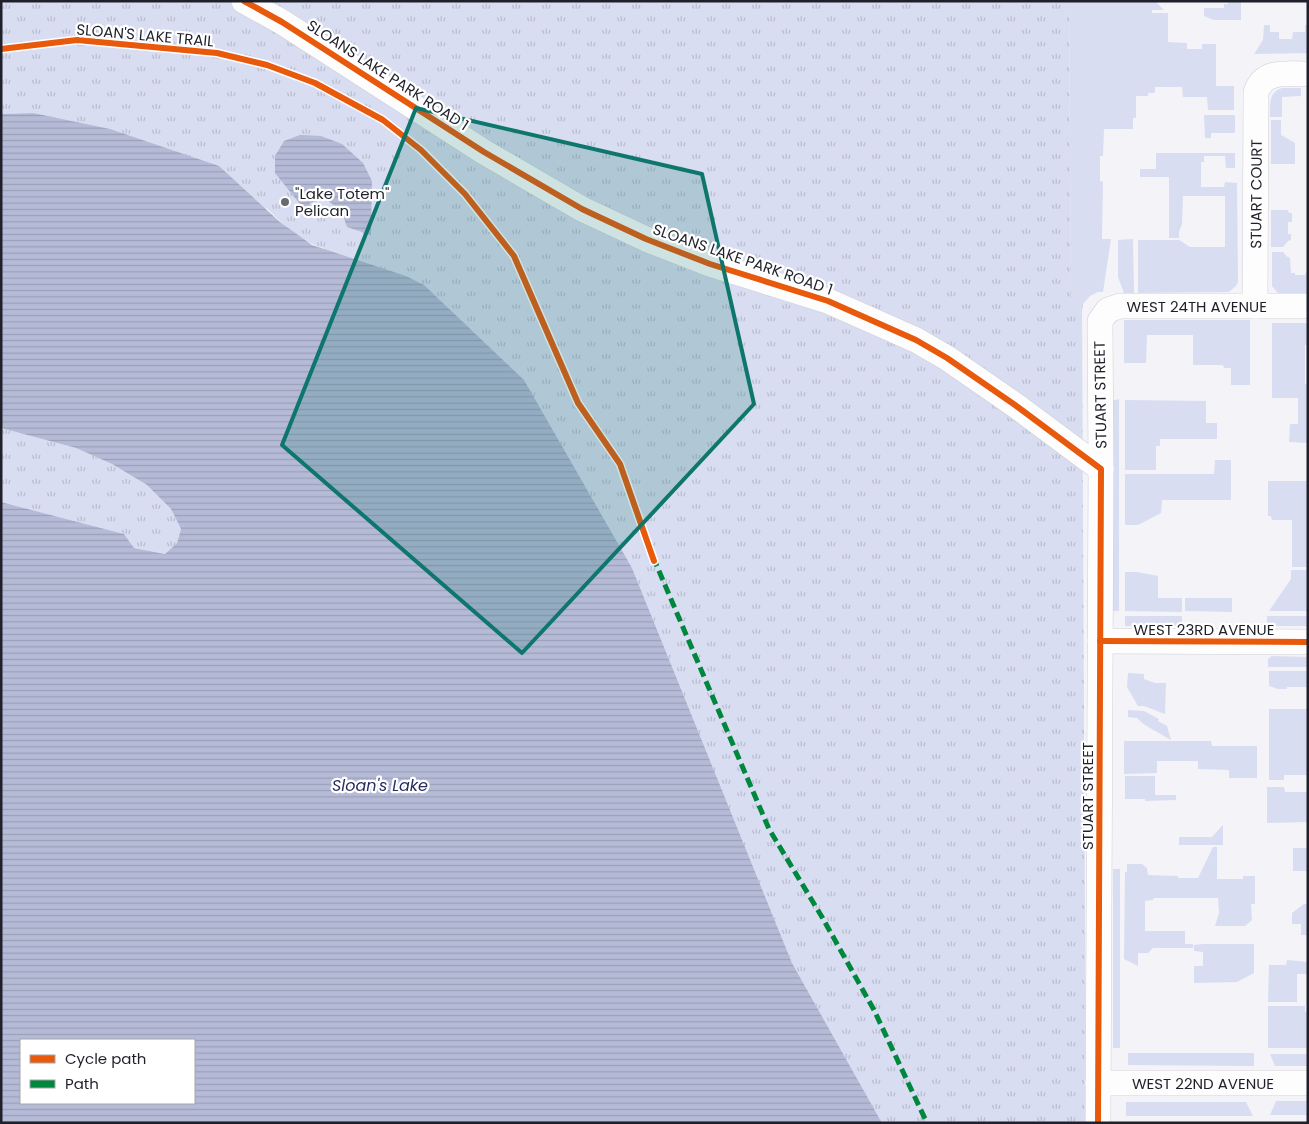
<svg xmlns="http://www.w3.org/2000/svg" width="1309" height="1124" font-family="Poppins,sans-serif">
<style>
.grass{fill:#d9ddf1}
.park{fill:url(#park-tufts)}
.water{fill:url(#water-rules);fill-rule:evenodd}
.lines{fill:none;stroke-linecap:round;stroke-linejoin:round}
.minor-casing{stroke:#cecfd5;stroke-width:26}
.minor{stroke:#fdfdfe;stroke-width:25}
.quiet{stroke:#00873e;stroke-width:5;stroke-dasharray:10 5;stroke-linecap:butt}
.cycleway-casing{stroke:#fff;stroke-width:9}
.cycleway{stroke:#e8590c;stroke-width:6}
.marked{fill:#0f766e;fill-opacity:0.2;stroke:#0f766e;stroke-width:4;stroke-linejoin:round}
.poi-dot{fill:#696a71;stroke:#fff;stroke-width:2}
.labels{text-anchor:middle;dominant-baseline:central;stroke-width:4.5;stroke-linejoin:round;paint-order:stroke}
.street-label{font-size:15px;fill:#1f2029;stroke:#fff}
.poi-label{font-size:15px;fill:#1f2029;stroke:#fff;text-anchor:start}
.water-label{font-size:16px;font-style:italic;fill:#282c5d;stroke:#fff}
</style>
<defs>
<pattern id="park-tufts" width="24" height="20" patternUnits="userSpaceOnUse" patternTransform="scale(1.25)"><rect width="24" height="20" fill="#d9ddf1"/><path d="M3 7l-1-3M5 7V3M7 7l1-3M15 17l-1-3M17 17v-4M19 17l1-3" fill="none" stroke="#babdcf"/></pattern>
<pattern id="water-rules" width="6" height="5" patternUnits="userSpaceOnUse" patternTransform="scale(1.25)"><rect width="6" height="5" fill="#b5bad7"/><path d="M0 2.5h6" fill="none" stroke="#9ba0b9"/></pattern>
</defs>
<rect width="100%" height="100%" fill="#f3f3f8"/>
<g class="grass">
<polygon points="1069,1 1155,1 1164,10 1152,10 1152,13 1168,13 1168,42 1187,43 1187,49 1202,49 1202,44 1216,44 1216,86 1234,86 1234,110 1208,110 1207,97 1183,97 1182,87 1155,87 1155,93 1148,93 1148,96 1136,96 1136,118 1133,118 1133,129 1104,129 1103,156 1100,156 1100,181 1103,182 1102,239 1111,239 1103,292 1098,292 1090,296 1071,296"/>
<polygon points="1228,1 1241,1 1241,20 1214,20 1204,16 1204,8 1224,8 1224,4 1228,4"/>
<polygon points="1264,25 1270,25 1270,32 1279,32 1279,39 1292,39 1293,32 1305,32 1305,25 1308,25 1308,53 1254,54 1263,40"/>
<path d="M1282,88H1301V96L1282,97V117H1270C1270,106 1268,92 1282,88Z"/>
<polygon points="1204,115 1235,115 1235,133 1211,133 1211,138 1205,138"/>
<polygon points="1271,120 1281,120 1281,135 1295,143 1295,164 1271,164"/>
<polygon points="1156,153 1235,153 1235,168 1226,168 1225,156 1204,156 1204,162 1201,162 1201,187 1224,187 1225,182 1237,183 1238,282 1236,286 1229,292 1138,293 1138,240 1179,240 1190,247 1225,247 1225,196 1183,196 1182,224 1179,232 1179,238 1169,238 1169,177 1140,177 1140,169 1156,169"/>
<polygon points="1271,210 1288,210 1289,213 1292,213 1292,222 1288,222 1288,234 1291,234 1291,240 1288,241 1283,247 1271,247"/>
<polygon points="1133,239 1134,293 1124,293 1118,277 1118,240"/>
<polygon points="1272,252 1283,252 1286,256 1290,258 1291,273 1295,273 1295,275 1305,275 1306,272 1308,272 1308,293 1278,293 1272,286"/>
<polygon points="1250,320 1250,385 1231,385 1231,368 1224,368 1223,365 1193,365 1193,335 1147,335 1146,363 1124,363 1124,320"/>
<polygon points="1272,323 1308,323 1308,345 1305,345 1305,384 1308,385 1308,443 1289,442 1290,424 1298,424 1298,398 1272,398"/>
<polygon points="1119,399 1119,611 1112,611 1112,401"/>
<polygon points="1125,400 1206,401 1206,423 1217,423 1217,439 1160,439 1160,446 1156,446 1156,470 1125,470"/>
<polygon points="1215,460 1231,460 1231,500 1162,500 1161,513 1138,525 1125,525 1125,474 1214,474"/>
<polygon points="1268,481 1308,481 1308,567 1292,567 1292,520 1272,520 1271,516 1268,516"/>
<polygon points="1291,570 1308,570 1308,611 1269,611 1291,579"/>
<polygon points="1125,572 1137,572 1158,576 1158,598 1182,598 1182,612 1125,611"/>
<polygon points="1185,598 1232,598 1232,612 1185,611"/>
<rect x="1125" y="616" width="57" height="10"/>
<polygon points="1267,616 1308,616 1308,626 1272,626 1267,623"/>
<polygon points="1272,656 1308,657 1308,667 1268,667 1268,659"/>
<polygon points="1269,671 1308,671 1308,687 1287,687 1287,689 1278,689 1269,686"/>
<polygon points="1128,673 1144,674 1144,679 1155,683 1166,683 1165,714 1144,706 1138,706 1127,687"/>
<polygon points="1269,709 1308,709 1308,775 1284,775 1284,780 1269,780"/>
<path d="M1128,710L1144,711L1159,719L1158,721L1167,726L1171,740C1160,733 1145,727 1137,718L1128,717Z"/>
<polygon points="1124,741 1211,741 1212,746 1257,746 1257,778 1229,778 1229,770 1198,769 1198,761 1157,761 1157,773 1124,774"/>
<polygon points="1125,776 1155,776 1155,795 1176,795 1176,800 1145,801 1145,799 1125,799"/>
<polygon points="1267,787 1284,787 1285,792 1308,792 1308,824 1306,822 1267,823"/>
<polygon points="1223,825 1223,845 1179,845 1179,837 1212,837"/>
<polygon points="1213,847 1217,847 1217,879 1243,879 1243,876 1255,876 1255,904 1251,904 1252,920 1245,926 1215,926 1219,913 1218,898 1154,898 1153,900 1145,901 1145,931 1185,931 1185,944 1193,944 1193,948 1153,948 1148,953 1138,953 1138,966 1124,959 1125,872 1127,872 1127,864 1142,864 1147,868 1148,875 1178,876 1178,878 1198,878"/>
<rect x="1293" y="848" width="15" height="23"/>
<rect x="1113" y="869" width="7" height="179"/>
<polygon points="1304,904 1308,904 1308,935 1301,935 1301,924 1292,924 1292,913"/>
<polygon points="1202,944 1254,944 1254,973 1237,982 1194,983 1194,966 1203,966 1203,952 1194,951 1194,945"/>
<polygon points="1287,960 1308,962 1308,974 1297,974 1297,1002 1268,1002 1269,965 1286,965"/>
<polygon points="1268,1006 1305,1006 1305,1012 1308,1012 1308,1048 1268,1048"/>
<polygon points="1128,1053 1254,1053 1254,1066 1128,1065"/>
<polygon points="1270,1054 1308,1054 1308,1066 1275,1066"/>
<polygon points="1276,1101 1308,1101 1308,1115 1270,1115"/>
<polygon points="1126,1102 1246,1102 1253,1116 1126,1116"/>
</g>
<g class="park">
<path d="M1,1H1069L1071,296H1090L1083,304L1082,312L1086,1123H882L792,963L632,568L323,248C302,242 283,225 268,209L33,113L1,114Z"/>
<polygon points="1,428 76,448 112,464 147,485 171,509 181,529 177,543 165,554 134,548 124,534 1,502"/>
</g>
<g class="water">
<path d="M33,113L110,129L219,166L280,222L312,245L406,276L424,285L524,380L632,568L792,963L882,1123H1V502L124,534L134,548L165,554L177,543L181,529L171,509L147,485L112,464L76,448L1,428V114ZM21,1040H194V1103H21Z"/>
<polygon points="300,135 321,136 342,144 363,163 372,181 371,235 347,227 341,210 325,199 310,203 308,216 302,213 300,204 275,173 275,156 284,141"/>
</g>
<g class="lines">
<g class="minor-casing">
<g id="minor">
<polyline points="244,1 282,22 484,152 582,209 646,239 710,264 828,301 916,340 947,358 1015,405 1101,469"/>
<path id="s1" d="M1255,306L1256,92C1264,69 1288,74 1308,74"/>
<polyline points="1100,641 1308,642"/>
<path id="s2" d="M1098,1083H1308"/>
<path id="s3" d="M1098,1123L1101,469L1100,321L1108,310L1120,306H1308"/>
</g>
</g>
<use href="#minor" class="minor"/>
<polyline class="quiet" points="653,557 769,829 822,917 874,1010 927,1123"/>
<g class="cycleway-casing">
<g id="cycleway">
<polyline points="244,1 282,22 484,152 582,209 646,239 710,264 828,301 916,340 947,358 1015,405 1101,469 1098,1123"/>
<polyline points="1,49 77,40 217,53 267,65 315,83 383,120 421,150 465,194 514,256 578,403 620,464 654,561"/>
<polyline points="1100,641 1308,642"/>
</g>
</g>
<use href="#cycleway" class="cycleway"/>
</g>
<path class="marked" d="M416,108L702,174L754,404L522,653L282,445Z"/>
<circle class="poi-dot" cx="285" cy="202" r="5"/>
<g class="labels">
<g class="street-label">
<text transform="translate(145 35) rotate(5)">SLOAN'S LAKE TRAIL</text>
<text transform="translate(388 75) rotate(33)">SLOANS LAKE PARK ROAD 1</text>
<text stroke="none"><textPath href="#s1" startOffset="112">STUART COURT</textPath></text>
<text transform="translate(743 259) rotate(19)">SLOANS LAKE PARK ROAD 1</text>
<text stroke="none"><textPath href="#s3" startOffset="905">WEST 24TH AVENUE</textPath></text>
<text transform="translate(1100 395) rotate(-91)">STUART STREET</text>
<text x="1204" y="629">WEST 23RD AVENUE</text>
<text transform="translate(1087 796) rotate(-90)">STUART STREET</text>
<text stroke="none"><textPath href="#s2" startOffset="105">WEST 22ND AVENUE</textPath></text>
</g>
<g class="poi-label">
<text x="295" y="193">"Lake Totem"<tspan x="295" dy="17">Pelican</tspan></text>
</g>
<g class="water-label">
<text x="380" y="785">Sloan's Lake</text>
</g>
</g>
<rect width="1309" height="1124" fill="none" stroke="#1f2029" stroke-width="5"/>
<rect x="20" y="1039" width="175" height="65" fill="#ffffff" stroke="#a5a6a9"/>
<rect x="30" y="1055" width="25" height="8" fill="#e8590c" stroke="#a5a6a9"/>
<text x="65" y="1064" font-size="15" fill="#1f2029">Cycle path</text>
<rect x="30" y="1080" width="25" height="8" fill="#00873e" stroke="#a5a6a9"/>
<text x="65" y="1089" font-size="15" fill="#1f2029">Path</text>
</svg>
